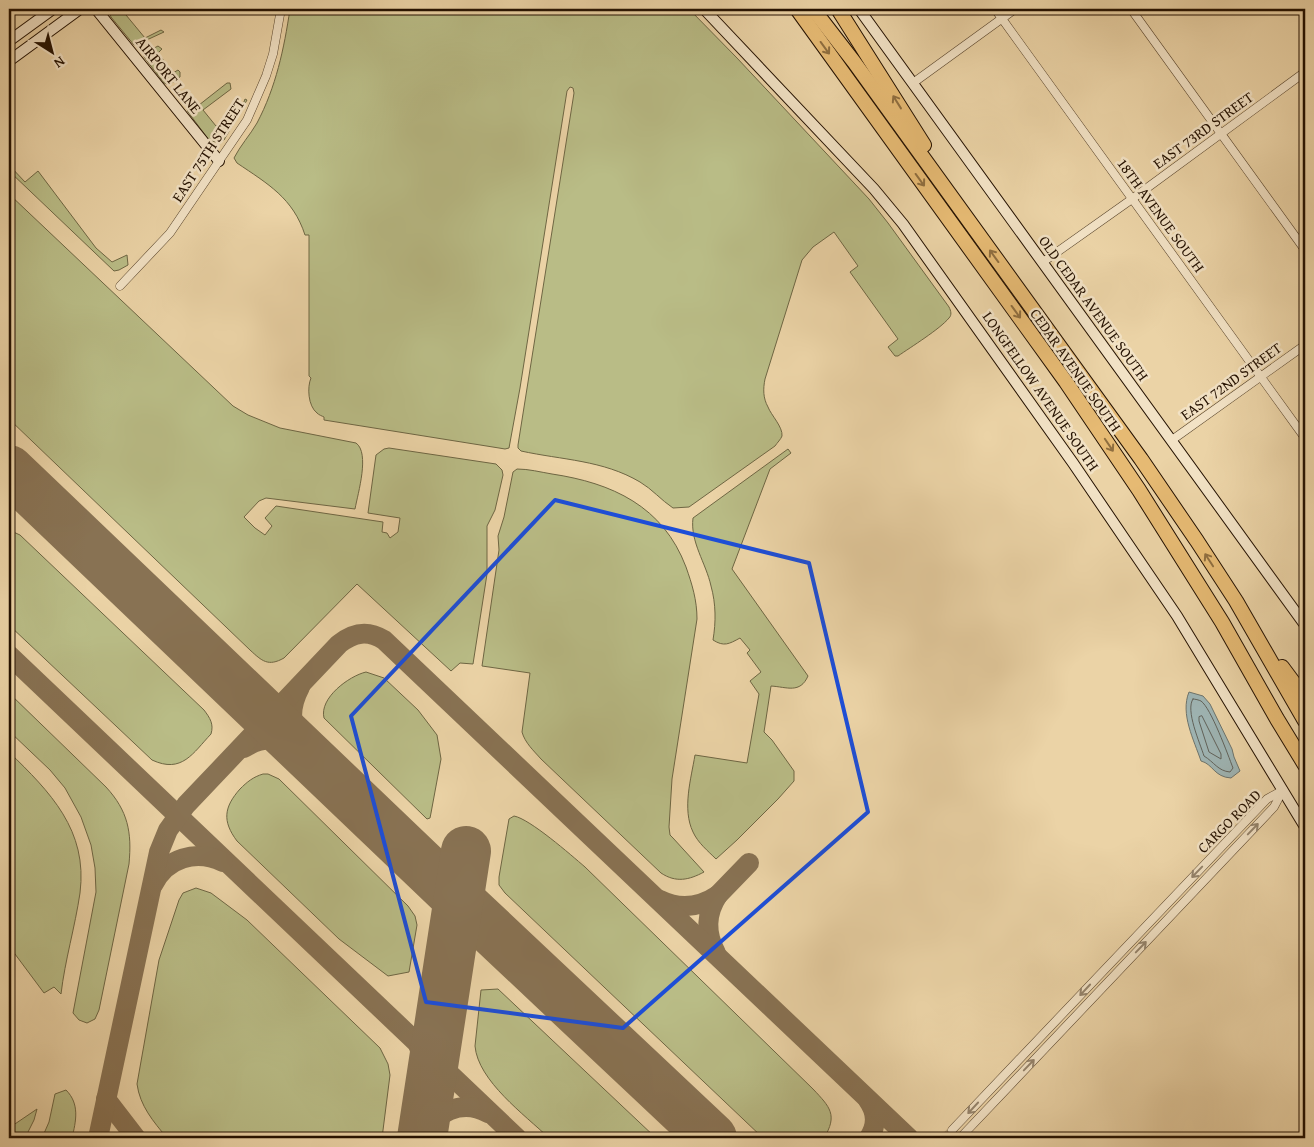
<svg xmlns="http://www.w3.org/2000/svg" width="1314" height="1147" font-family="'Gentium Book Plus',serif">
<style>
.green{fill:#b9bc86;stroke:#6e6643}
.water{fill:#9eb4b3;stroke:#6d736b}
.lines{fill:none;stroke-linecap:round;stroke-linejoin:round}
.shore{stroke:#61625a;stroke-width:1}
.taxiway{stroke:#887253;stroke-width:20}
.runway{stroke:#887253;stroke-width:50}
.street-tunnel{stroke:#c3ac85;stroke-width:8;stroke-dasharray:8 4;stroke-linecap:butt}
.street-casing{stroke:#56422a;stroke-width:9}
.secondary-casing{stroke:#241100;stroke-width:12}
.highway-casing{stroke:#241100;stroke-width:16}
.street{stroke:#f2e2c5;stroke-width:8}
.secondary{stroke:#f2e2c5;stroke-width:10}
.highway{stroke:#e6ba73;stroke-width:14}
.oneway{stroke:#8f6e3f}
.oneway2{stroke:#95846c}
.marked{fill:none;stroke:#1d4ed8;stroke-width:4;stroke-linejoin:round}
.labels{text-anchor:middle;dominant-baseline:central;stroke-width:5;stroke-linejoin:round;paint-order:stroke}
.street-label{font-size:15px;fill:#241100;stroke:#f2e2c5}
</style>
<rect width="100%" height="100%" fill="#ebd3a6"/>
<filter id="stains"><feTurbulence type="fractalNoise" baseFrequency=".004" numOctaves="4"/><feColorMatrix values="0 0 0 0 .2 0 0 0 0 .09 0 0 0 0 .02 0 0 0 .5 -.17"/></filter>
<radialGradient id="worn" r=".72"><stop offset=".6" stop-color="#630" stop-opacity="0"/><stop offset="1" stop-color="#630" stop-opacity=".3"/></radialGradient>
<g class="green">
<polygon points="108,9 126,9 126,15 145,38 161,30 164,32 138,44 134,45 111,17"/>
<path d="M290,9H689L737,58L869,199L888,223L949,307C951,311 952,315 949,318C940,329 911,347 898,356H895L888,347L898,339L850,272L858,266L834,232L813,247L802,260L765,379C763,389 763,398 768,407C771,415 783,427 782,436C781,439 777,443 775,446L689,507L673,508C661,500 652,489 640,482C603,460 562,460 521,451L518,448V445L574,93L573,88L570,87L567,91L520,388L509,448L505,449L499,448L324,420V417C322,416 319,415 317,413C308,406 307,387 311,378L309,376V235H305C293,198 268,184 237,163L234,158C240,146 250,135 257,123C276,87 284,49 290,9Z"/>
<polygon points="158,46 162,49 158,53 173,73 178,70 180,72 180,77 169,85 164,83 144,57 145,53"/>
<polygon points="227,83 230,83 231,89 203,110 216,126 242,107 245,99 247,100 224,140 215,142 209,140 188,112 187,109 190,106 199,105"/>
<polygon points="9,165 25,182 38,171 96,248 112,262 127,255 128,265 119,270 114,271 9,171"/>
<path d="M9,194L233,406L248,415L280,428L356,443C370,453 358,493 355,509L266,498L259,501L244,517L255,528L265,535L272,526L265,518L276,506L383,522L382,532L387,533L390,538L398,532L400,518L368,513L376,455L384,449L389,448L496,464L502,470L503,475L495,510L487,526V574L473,664L460,663L451,671L357,584L284,658C268,667 262,661 250,650L9,419Z"/>
<path d="M788,449L791,453L770,469L732,569L808,676C800,694 787,687 771,686L764,732L772,740L794,771V781L778,799L737,840L716,859C708,851 698,843 693,832C682,809 691,779 695,755L747,763L759,694L750,681L761,672L747,653L750,650L740,638C729,644 724,647 713,640C716,622 716,604 711,586C706,563 690,542 693,518Z"/>
<path d="M517,469C529,469 540,472 552,474C612,483 663,506 686,567C692,584 697,600 697,619L672,779L669,827L670,835L673,838L704,872C689,880 676,883 661,873L541,759C534,751 525,743 522,732L530,673L482,666L499,550L498,536L504,517L513,472Z"/>
<path d="M9,530L20,535L204,710C210,718 214,724 211,734C193,753 182,774 152,760L9,625Z"/>
<path d="M366,672L384,678L418,710L437,735L441,759L431,813L430,818L427,819L324,718C319,698 349,676 366,672Z"/>
<path d="M9,693L106,787C128,811 132,832 129,864L99,1010L95,1019L87,1023L79,1020L73,1013L96,892L95,868L91,845L81,817L65,788L50,770L9,731Z"/>
<path d="M9,752C50,792 88,830 80,893C75,927 65,960 61,994L54,987L44,993L9,946Z"/>
<path d="M263,774H268L279,779L408,906L415,916L417,925L409,972L388,976L339,939L237,841C222,821 224,807 240,789C247,782 253,777 263,774Z"/>
<path d="M514,816C530,819 571,855 585,867L813,1089C830,1107 838,1115 824,1138H763L505,893L499,885V877L509,819Z"/>
<path d="M196,888L211,893L247,920L380,1048L388,1064L390,1075L382,1138H167C153,1121 140,1106 137,1084L159,960L179,900L183,893Z"/>
<path d="M498,989L656,1138H549C525,1115 478,1081 475,1046L481,990Z"/>
<path d="M66,1090C80,1104 76,1121 72,1138H42L49,1122L55,1094Z"/>
<polygon points="37,1109 34,1120 25,1138 9,1138 9,1128"/>
</g>
<path class="water" d="M1189,692L1203,696L1210,704L1232,749L1234,757L1240,771L1231,778C1214,777 1213,764 1201,761C1194,740 1180,714 1189,692Z"/>
<g class="lines">
<g class="shore">
<path d="M1193,699C1195,699 1199,700 1201,701C1211,708 1228,755 1233,768L1230,772C1218,771 1214,762 1204,756C1200,743 1185,710 1193,699Z"/>
<polygon points="1202,716 1221,754 1221,759 1209,752 1199,721 1199,717"/>
</g>
<g class="taxiway">
<path d="M9,496C31,494 46,507 62,521"/>
<polyline points="9,655 517,1138"/>
<path d="M244,748C274,728 298,747 321,766C299,740 281,723 300,687"/>
<path d="M153,885C166,858 196,849 223,862"/>
<polyline points="718,895 749,863"/>
<path d="M660,900C680,910 700,907 718,895C706,913 705,933 716,953"/>
<path d="M419,1048C432,1070 428,1094 425,1119"/>
<polyline points="106,1099 136,1138"/>
<path d="M868,1100C877,1113 877,1125 869,1138"/>
<path d="M98,1138L159,852L168,830L186,805L339,644C354,632 368,630 384,640L909,1138"/>
<path d="M424,1138C433,1111 463,1099 488,1113"/>
</g>
<g class="runway">
<polyline points="9,470 458,899 712,1138"/>
<polyline points="422,1138 466,851"/>
</g>
<polyline class="street-tunnel" points="944,1138 952,1130"/>
<g class="street-casing">
<g id="street">
<polyline points="995,9 1305,438"/>
<polyline points="1131,9 1305,250"/>
<polyline points="913,83 1015,9"/>
<polyline points="1043,262 1132,199 1305,72"/>
<polyline points="120,286 170,233 247,120 266,76 273,54 281,9"/>
<polyline points="1172,440 1305,345"/>
<polyline points="952,1130 1267,799 1283,790"/>
<polyline points="960,1138 1274,807 1283,790"/>
</g>
</g>
<g class="secondary-casing">
<g id="secondary">
<polyline points="96,9 219,161"/>
<polyline points="704,9 874,189 903,224 1073,463 1177,616 1305,827"/>
<polyline points="859,9 1305,625"/>
<polyline points="9,41 53,9"/>
<polyline points="9,61 80,9"/>
</g>
</g>
<g class="highway-casing">
<g id="highway">
<polyline points="797,9 1066,382 1139,490 1222,622 1277,719 1305,765"/>
<polyline points="813,9 854,62 1141,459 1197,541 1236,601 1305,721"/>
<polyline points="838,9 924,145"/>
<polyline points="1282,667 1305,698"/>
</g>
</g>
<use href="#street" class="street"/>
<use href="#secondary" class="secondary"/>
<use href="#highway" class="highway"/>
</g>
<defs><path id="oneway-shaft" d="M-6 0H5M1.5-3L5.5 0L1.5 3" fill="none" stroke-width="1.6" stroke-linecap="round" stroke-linejoin="round" transform="scale(1.25)"/></defs>
<g class="oneway">
<use href="#oneway-shaft" transform="translate(825 48) rotate(54)"/>
<use href="#oneway-shaft" transform="translate(897 102) rotate(-122)"/>
<use href="#oneway-shaft" transform="translate(920 180) rotate(54)"/>
<use href="#oneway-shaft" transform="translate(994 256) rotate(-126)"/>
<use href="#oneway-shaft" transform="translate(1016 312) rotate(54)"/>
<use href="#oneway-shaft" transform="translate(1109 445) rotate(56)"/>
<use href="#oneway-shaft" transform="translate(1209 560) rotate(-123)"/>
</g>
<g class="oneway2">
<use href="#oneway-shaft" transform="translate(1253 829) rotate(-46)"/>
<use href="#oneway-shaft" transform="translate(1197 872) rotate(134)"/>
<use href="#oneway-shaft" transform="translate(1141 947) rotate(-46)"/>
<use href="#oneway-shaft" transform="translate(1085 990) rotate(133)"/>
<use href="#oneway-shaft" transform="translate(1029 1065) rotate(-46)"/>
<use href="#oneway-shaft" transform="translate(973 1108) rotate(133)"/>
</g>
<path class="marked" d="M555,500L809,563L868,812L623,1028L426,1002L351,716Z"/>
<g class="labels">
<g class="street-label">
<text transform="translate(169 75) rotate(51)">AIRPORT LANE</text>
<text transform="translate(1203 130) rotate(-36)">EAST 73RD STREET</text>
<text transform="translate(208 150) rotate(-57)">EAST 75TH STREET</text>
<text transform="translate(1161 215) rotate(54)">18TH AVENUE SOUTH</text>
<text transform="translate(1094 308) rotate(54)">OLD CEDAR AVENUE SOUTH</text>
<text transform="translate(1076 370) rotate(55)">CEDAR AVENUE SOUTH</text>
<text transform="translate(1231 381) rotate(-36)">EAST 72ND STREET</text>
<text transform="translate(1041 391) rotate(55)">LONGFELLOW AVENUE SOUTH</text>
<text transform="translate(1229 821) rotate(-45)">CARGO ROAD</text>
</g>
</g>
<rect width="1314" height="1147" fill="none" stroke="#ebd3a6" stroke-width="30"/>
<rect x="10" y="10" width="1294" height="1127" fill="none" stroke="#241100" stroke-width="2.5"/>
<rect x="15" y="15" width="1284" height="1117" fill="none" stroke="#241100"/>
<g transform="translate(52 52) rotate(144)" stroke="#f2e2c5" stroke-width="4" paint-order="stroke">
<path d="M0-4L9 19L0 12L-9 19Z" fill="#241100"/>
<text y="-8" font-size="14" font-weight="bold" text-anchor="middle" fill="#241100">N</text>
</g>
<rect width="100%" height="100%" filter="url(#stains)"/>
<rect width="100%" height="100%" fill="url(#worn)"/>
</svg>
